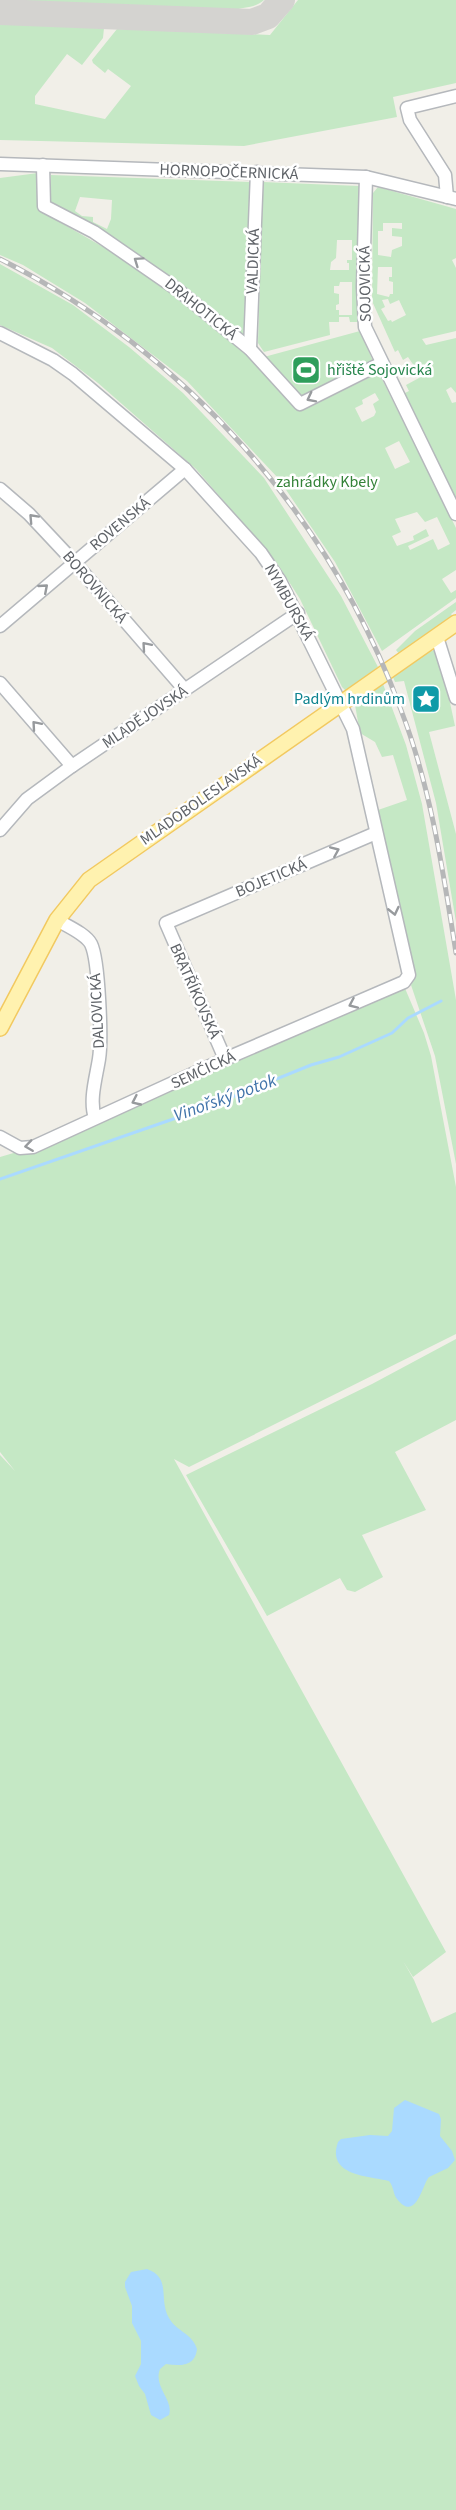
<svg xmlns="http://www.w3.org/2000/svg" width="456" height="2510" font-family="'Source Sans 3',sans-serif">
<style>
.green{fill:#c5e8c5;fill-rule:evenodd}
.water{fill:#aadaff}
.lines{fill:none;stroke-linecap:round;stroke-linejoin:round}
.stream{stroke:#aadaff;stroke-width:3}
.taxiway{stroke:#d4d3d0;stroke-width:26}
.minor-casing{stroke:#b5b8bc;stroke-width:15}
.major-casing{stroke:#f2c960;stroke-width:18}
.minor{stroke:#fff;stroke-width:12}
.major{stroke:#fff2af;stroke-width:15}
.rail-casing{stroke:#b6b7b8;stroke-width:5}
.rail{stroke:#fff;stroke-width:3;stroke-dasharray:9;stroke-linecap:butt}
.oneway{stroke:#979a9d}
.labels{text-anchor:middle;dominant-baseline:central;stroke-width:5;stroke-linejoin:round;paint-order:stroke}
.street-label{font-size:16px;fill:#5f6368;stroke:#fff}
.leisure-label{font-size:16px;fill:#27864d;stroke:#fff;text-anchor:start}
.park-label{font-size:16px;fill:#348238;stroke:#fff}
.culture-label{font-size:16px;fill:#0d838f;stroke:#fff;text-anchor:end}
.water-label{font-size:18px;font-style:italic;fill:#4174aa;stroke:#fff}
</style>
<rect width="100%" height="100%" fill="#f1efe8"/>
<g class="green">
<path d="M0,0H264C254,9 244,6 232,11Z"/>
<polygon points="298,0 456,0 456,83 393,97 397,117 244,146 0,140 0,24 104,28 103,38 82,65 67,54 35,96 35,104 105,119 131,86 108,69 105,73 93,63 92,60 117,29 270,35"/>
<path d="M38,173L37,209L145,271L247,350L302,409L379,373L456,528V570L442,579L451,593L456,590V598L382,651L335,562L278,478L187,381L85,303L23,265L0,255V178ZM375,393L379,400L373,404L376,412L374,416L362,422L355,408L363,404L362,400ZM399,441L410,462L395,469L385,448ZM417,512L425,522L437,517L450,544L438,550L433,539L410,550L408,546L429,536L426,529L413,536L414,540L397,546L392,536L401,532L395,519Z"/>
<path d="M51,175L251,182L246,337L242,338L161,270L132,251L50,203ZM80,197L112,200L111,219L107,229L93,222V217L82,216L75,211Z"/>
<path d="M263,182L359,186V322H350L349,317H339V322H329L330,335L264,352L258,343ZM337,240H352V260H347V263H349V270H330L331,262L336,258ZM340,282H352V315H339V310H336V305L339,304V294L334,293V286H339Z"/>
<path d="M378,187L456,209V258L452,260L456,268V331L422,339L426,345L456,338V393L451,387L446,390L452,403L456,402V501L401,395L409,391L406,385L419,378L417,375L419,373L408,357L403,360L398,350L395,352L372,301L373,193ZM383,223H402V229L392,228V236L402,237V246L392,250L391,257L378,255V231H383ZM378,267H392V277H389V281L393,282V294H390L389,297L377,294ZM388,299L390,304L399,300L406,315L392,322L391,320L388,321L381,309L385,307L382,300Z"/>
<polygon points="0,264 73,305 129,347 183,393 264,478 341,596 378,667 346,691 342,687 300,599 277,563 196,469 98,383 52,348 0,325"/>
<polygon points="360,331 373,361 300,397 264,357"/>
<polygon points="456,602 456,610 451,614 454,618 400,655 396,650 415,631"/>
<polygon points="435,650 440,656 455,726 429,732 456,834 456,922 436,803 404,681 395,682 392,675 427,652"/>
<polygon points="383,684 406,745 422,804 456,1000 456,1164 435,1056 411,985 413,981 378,810 407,800 393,755 382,757 375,742 360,733 355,705"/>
<polygon points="404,986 424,1033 431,1056 456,1187 456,1334 189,1467 174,1459 446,1952 413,1977 403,1961 414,1980 432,2023 456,2012 456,2510 0,2510 0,1455 15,1471 0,1452 0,1157 17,1152"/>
<polygon points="456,1339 456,1420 395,1452 426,1510 362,1535 383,1577 355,1592 347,1590 340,1578 267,1616 186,1475 372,1384"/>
</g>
<g class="water">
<path d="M405,2100L439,2114L441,2119L440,2136L452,2151L455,2160L448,2168L429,2177C422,2185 416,2223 397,2199C393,2194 394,2187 389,2181C369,2176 326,2176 338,2142L341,2139L370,2135L388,2136L392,2131L394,2108Z"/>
<path d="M147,2269C172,2278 158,2299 169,2318C176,2331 193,2334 197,2349C195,2367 180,2366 166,2364L160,2369C153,2387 174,2400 169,2415L160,2420L151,2415L145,2394L139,2386L135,2376L141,2364V2341L132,2323V2306L125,2287V2282L131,2272Z"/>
</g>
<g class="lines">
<polyline class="stream" points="0,1179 205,1108 311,1065 339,1057 392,1033 408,1018 441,1001"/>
<polyline class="taxiway" points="0,12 252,22 268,16 282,0"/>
<g class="minor-casing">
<g id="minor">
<polyline points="0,164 366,177 456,199"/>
<polyline points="43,165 44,206 94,232 178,290 250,349 300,404 382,363"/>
<polyline points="366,177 363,287 365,327 456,514"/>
<polyline points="447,197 445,175 410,120 407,108 456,96"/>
<polyline points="0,333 53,360 73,374 185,469 261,553 280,581 353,729 409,975 404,982 225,1059 33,1147 20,1148 0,1137"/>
<polyline points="250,349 257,172"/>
<polyline points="0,489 29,514 74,562 185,690"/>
<polyline points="0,626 185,469"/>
<polyline points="437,637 456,698"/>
<polyline points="0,683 72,766"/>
<polyline points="0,830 27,799 72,766 298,613"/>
<path d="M57,920C67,926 86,934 91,944C99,960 102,1040 99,1059C96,1078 89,1100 95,1118"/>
<polyline points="225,1059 166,923 376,833"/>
</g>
</g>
<g class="major-casing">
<polyline id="major" points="0,1028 57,920 89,880 456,623"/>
</g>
<use href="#minor" class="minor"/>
<use href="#major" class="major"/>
<g class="rail-casing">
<path id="rail" d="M0,259C186,353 329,514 401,710C431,788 443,871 456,953"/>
</g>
<use href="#rail" class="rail"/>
</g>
<defs><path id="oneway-chevron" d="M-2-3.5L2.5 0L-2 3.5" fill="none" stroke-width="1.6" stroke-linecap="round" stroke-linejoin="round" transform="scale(1.5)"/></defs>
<g class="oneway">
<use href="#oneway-chevron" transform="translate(138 261) rotate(-145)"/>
<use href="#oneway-chevron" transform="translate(311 398) rotate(153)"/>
<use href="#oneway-chevron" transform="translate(33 518) rotate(-133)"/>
<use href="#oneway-chevron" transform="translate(44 588) rotate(-41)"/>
<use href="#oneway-chevron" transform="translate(146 646) rotate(-131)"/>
<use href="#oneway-chevron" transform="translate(36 725) rotate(-131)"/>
<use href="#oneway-chevron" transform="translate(335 851) rotate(-23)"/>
<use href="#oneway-chevron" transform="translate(394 911) rotate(77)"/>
<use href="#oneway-chevron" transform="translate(353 1004) rotate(156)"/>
<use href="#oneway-chevron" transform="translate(136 1101) rotate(155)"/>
<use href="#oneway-chevron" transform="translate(29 1146) rotate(172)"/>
</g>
<defs>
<g id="stadium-square" transform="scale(1.5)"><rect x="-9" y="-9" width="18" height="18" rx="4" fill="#2e9e5b" stroke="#fff"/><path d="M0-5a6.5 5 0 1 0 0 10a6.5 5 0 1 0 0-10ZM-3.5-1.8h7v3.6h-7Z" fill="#fff"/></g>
<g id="sight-square" transform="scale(1.5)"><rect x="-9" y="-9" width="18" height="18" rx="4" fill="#0f9aa8" stroke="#fff"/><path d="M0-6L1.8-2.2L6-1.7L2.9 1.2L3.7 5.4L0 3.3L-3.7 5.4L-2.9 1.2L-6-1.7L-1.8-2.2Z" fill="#fff"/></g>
</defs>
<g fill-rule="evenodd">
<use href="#stadium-square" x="306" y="370"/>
<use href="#sight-square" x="426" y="699"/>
</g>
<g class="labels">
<g class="street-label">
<text transform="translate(229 172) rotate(2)">HORNOPOČERNICKÁ</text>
<text transform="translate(253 261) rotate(-88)">VALDICKÁ</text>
<text transform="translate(365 284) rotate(-91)">SOJOVICKÁ</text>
<text transform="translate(201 309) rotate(39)">DRAHOTICKÁ</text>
<text transform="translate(120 524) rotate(-40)">ROVENSKÁ</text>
<text transform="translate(95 587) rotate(49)">BOROVNICKÁ</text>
<text transform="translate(289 602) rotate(61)">NYMBURSKÁ</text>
<text transform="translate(145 717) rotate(-34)">MLADĚJOVSKÁ</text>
<text transform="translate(201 800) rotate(-35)">MLADOBOLESLAVSKÁ</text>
<text transform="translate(271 878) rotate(-23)">BOJETICKÁ</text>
<text transform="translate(195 991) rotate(66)">BRATŘÍKOVSKÁ</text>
<text transform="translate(97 1011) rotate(-93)">DALOVICKÁ</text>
<text transform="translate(203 1070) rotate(-25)">SEMČICKÁ</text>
</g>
<g class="leisure-label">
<text x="327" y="370">hřiště Sojovická</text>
</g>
<g class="park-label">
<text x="327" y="482">zahrádky Kbely</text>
</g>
<g class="culture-label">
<text x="405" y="699">Padlým hrdinům</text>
</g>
<g class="water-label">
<text transform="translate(225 1098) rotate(-20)">Vinořský potok</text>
</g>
</g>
</svg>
